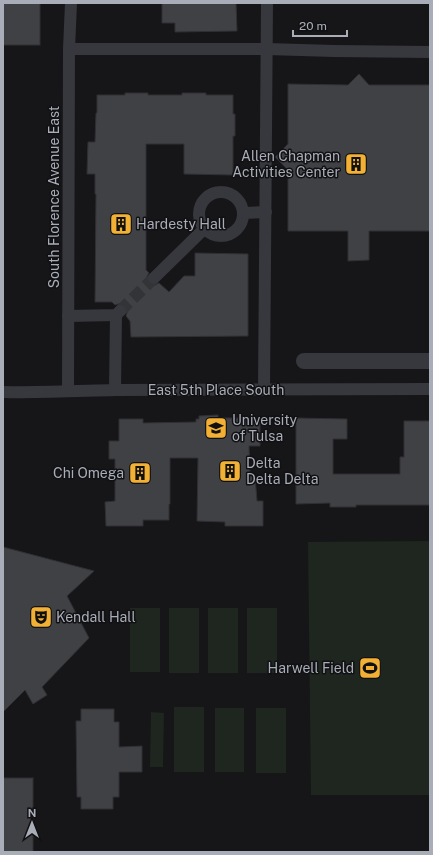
<svg xmlns="http://www.w3.org/2000/svg" width="433" height="855" font-family="'Public Sans',sans-serif">
<style>
.grass{fill:#1e261f}
.building{fill:#404145;stroke:#303034}
.lines{fill:none;stroke-linecap:round;stroke-linejoin:round}
.pedestrian-tunnel{stroke:#333438;stroke-width:12;stroke-dasharray:12 6;stroke-linecap:butt}
.pedestrian{stroke:#37383d;stroke-width:12}
.minor{stroke:#37383d;stroke-width:16}
.labels{text-anchor:middle;dominant-baseline:central;stroke-width:3;stroke-linejoin:round;paint-order:stroke}
.poi-label{font-size:14px;fill:#a8adb8;stroke:#111113;text-anchor:start}
.street-label{font-size:14px;fill:#a8adb8;stroke:#111113}
</style>
<rect width="100%" height="100%" fill="#161618"/>
<g class="grass">
<polygon points="430,541 430,795 311,795 308,542"/>
<rect x="130" y="608" width="30" height="64"/>
<rect x="169" y="608" width="30" height="65"/>
<rect x="208" y="608" width="30" height="65"/>
<rect x="247" y="608" width="30" height="65"/>
<rect x="174" y="707" width="30" height="65"/>
<rect x="215" y="708" width="29" height="64"/>
<rect x="256" y="708" width="30" height="65"/>
<polygon points="151,712 164,713 163,767 150,767"/>
</g>
<g class="building">
<rect x="3" y="3" width="37" height="42"/>
<polygon points="162,3 236,3 237,31 175,32 175,23 162,23"/>
<polygon points="359,74 369,85 430,85 430,231 369,231 369,260 348,261 348,231 288,231 288,170 275,157 288,144 288,84 348,85"/>
<polygon points="125,93 148,93 148,95 182,95 182,93 206,93 206,95 233,95 233,114 235,114 235,136 233,136 233,175 184,174 184,144 146,144 146,270 149,273 147,276 147,279 149,283 152,285 155,285 159,283 169,292 184,276 195,276 195,253 248,254 248,336 131,337 130,321 126,316 127,313 127,309 125,305 122,304 118,304 115,305 112,302 95,302 96,194 95,194 95,174 87,174 88,142 95,142 96,113 97,113 97,95 125,95"/>
<polygon points="218,415 218,418 250,418 250,419 260,419 260,446 249,446 250,476 255,476 257,501 263,501 263,526 225,526 225,522 197,521 198,458 170,458 170,504 169,504 169,520 143,520 143,526 106,526 105,502 115,501 115,459 109,459 109,441 119,441 119,419 143,419 143,423 196,422 196,419 199,419 199,416"/>
<polygon points="296,418 347,419 347,439 333,439 333,474 400,474 400,457 404,457 404,421 430,421 430,505 356,505 356,507 330,507 330,503 296,504"/>
<polygon points="3,547 94,571 67,596 89,638 42,687 47,695 33,704 25,690 3,712"/>
<polygon points="81,709 114,709 114,722 119,722 119,747 142,746 142,772 119,772 119,797 113,797 113,809 81,809 81,797 77,797 76,721 81,721"/>
<rect x="3" y="778" width="30" height="74"/>
</g>
<g class="lines">
<polyline class="pedestrian-tunnel" points="120,311 154,278"/>
<g class="pedestrian">
<polyline points="69,49 267,49 334,51 430,52"/>
<circle cx="221" cy="214" r="22"/>
<polyline points="243,213 266,212"/>
<polyline points="154,278 205,228"/>
<polyline points="68,316 116,315 120,311"/>
<polyline points="115,390 116,315"/>
<polyline points="264,390 267,3"/>
<polyline points="68,391 69,49 71,3"/>
<path d="M3,392C40,393 78,391 115,390L430,389"/>
</g>
<polyline class="minor" points="304,361 430,361"/>
</g>
<defs>
<g id="building-square" transform="scale(1.15)"><rect x="-9" y="-9" width="18" height="18" rx="4" fill="#f2b134" stroke="#111113"/><path d="M-4-6H4V6H1V3H-1V6H-4ZM-2.5-4.3h1.7v1.8h-1.7ZM.8-4.3h1.7v1.8H.8ZM-2.5-1h1.7V.8h-1.7ZM.8-1h1.7V.8H.8Z" fill="#111"/></g>
<g id="university-square" transform="scale(1.15)"><rect x="-9" y="-9" width="18" height="18" rx="4" fill="#f2b134" stroke="#111113"/><path d="M0-5L7-2L0 1L-7-2ZM-4 1L0 2.5L4 1V4Q0 6-4 4Z" fill="#111"/></g>
<g id="theatre-square" transform="scale(1.15)"><rect x="-9" y="-9" width="18" height="18" rx="4" fill="#f2b134" stroke="#111113"/><path d="M-5-5.5Q0-4 5-5.5V0Q5 5 0 6Q-5 5-5 0ZM-3.3-2.5H-1v1.5H-3.3ZM1-2.5H3.3v1.5H1ZM-2.8 1Q0 5.5 2.8 1Z" fill="#111"/></g>
<g id="stadium-square" transform="scale(1.15)"><rect x="-9" y="-9" width="18" height="18" rx="4" fill="#f2b134" stroke="#111113"/><path d="M0-5a6.5 5 0 1 0 0 10a6.5 5 0 1 0 0-10ZM-3.5-1.8h7v3.6h-7Z" fill="#111"/></g>
</defs>
<g fill-rule="evenodd">
<use href="#building-square" x="356" y="164"/>
<use href="#building-square" x="121" y="224"/>
<use href="#university-square" x="216" y="428"/>
<use href="#building-square" x="230" y="471"/>
<use href="#building-square" x="140" y="473"/>
<use href="#theatre-square" x="41" y="617"/>
<use href="#stadium-square" x="370" y="668"/>
</g>
<g class="labels">
<g class="poi-label">
<text x="340" y="156" text-anchor="end">Allen Chapman<tspan x="340" dy="16">Activities Center</tspan></text>
<text x="136" y="224">Hardesty Hall</text>
<text x="232" y="420">University<tspan x="232" dy="16">of Tulsa</tspan></text>
<text x="246" y="463">Delta<tspan x="246" dy="16">Delta Delta</tspan></text>
<text x="124" y="473" text-anchor="end">Chi Omega</text>
<text x="56" y="617">Kendall Hall</text>
<text x="354" y="668" text-anchor="end">Harwell Field</text>
</g>
<g class="street-label">
<text transform="translate(54 197) rotate(-90)">South Florence Avenue East</text>
<text x="216" y="390">East 5th Place South</text>
</g>
</g>
<rect width="433" height="855" fill="none" stroke="#a8adb8" stroke-width="8"/>
<g transform="translate(32 823)" stroke="#111113" stroke-width="3" paint-order="stroke">
<path d="M0-3L7 15L0 10L-7 15Z" fill="#a8adb8"/>
<text y="-6" font-size="11" font-weight="bold" text-anchor="middle" fill="#a8adb8">N</text>
</g>
<path d="M293 30v6h54v-6" fill="none" stroke="#a8adb8" stroke-width="2"/>
<text x="299" y="30" font-size="12" fill="#a8adb8" stroke="#111113" stroke-width="3" paint-order="stroke">20 m</text>
</svg>
